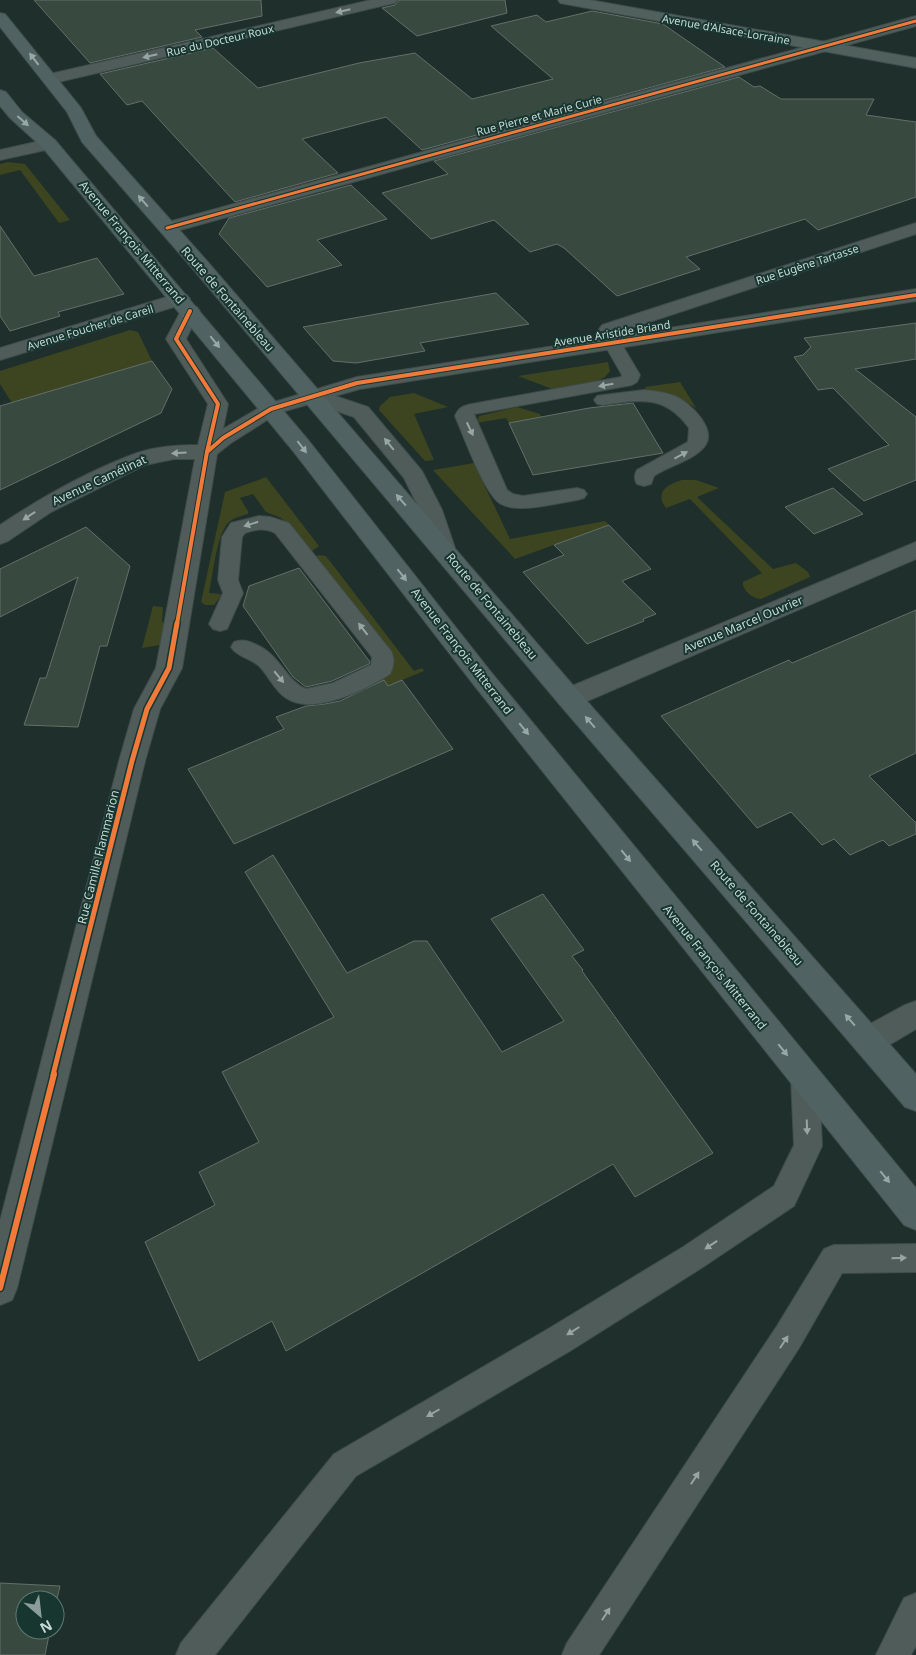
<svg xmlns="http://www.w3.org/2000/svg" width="916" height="1655" font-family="'Noto Sans',sans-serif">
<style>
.green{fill:#3c451f}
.building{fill:#384a40;stroke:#636f6a}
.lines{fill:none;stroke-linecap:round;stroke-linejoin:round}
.lane-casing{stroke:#3e4c4a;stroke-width:2}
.street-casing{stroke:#3e4c4a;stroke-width:2}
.secondary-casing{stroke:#3e4c4a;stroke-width:2}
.primary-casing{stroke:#3e4c4a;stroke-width:2}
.lane{fill:#505c59;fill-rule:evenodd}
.street{fill:#505c59;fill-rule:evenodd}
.secondary{fill:#50605d;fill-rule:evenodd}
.primary{fill:#506261;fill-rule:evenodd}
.cycleway-far3-casing{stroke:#173630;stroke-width:5}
.cycleway-far2-casing{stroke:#173630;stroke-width:6}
.cycleway-far1-casing{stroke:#173630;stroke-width:8}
.cycleway-casing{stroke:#173630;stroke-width:9}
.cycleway-far3{stroke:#f17a3a;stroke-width:3}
.cycleway-far2{stroke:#f17a3a;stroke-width:4}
.cycleway-far1{stroke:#f17a3a;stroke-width:5}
.cycleway{stroke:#f17a3a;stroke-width:6}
.oneway{fill:#97a6a3}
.oneway2{fill:#97a9a6}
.labels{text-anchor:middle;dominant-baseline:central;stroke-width:4;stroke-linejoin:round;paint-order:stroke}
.far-street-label{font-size:11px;fill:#c7d8d4;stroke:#173630}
.street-label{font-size:12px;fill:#c7d8d4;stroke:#173630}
</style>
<rect width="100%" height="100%" fill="#1e2f2c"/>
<g class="green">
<polygon points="8,162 25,164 70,220 59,223 20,170 0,175 0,164"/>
<polygon points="130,330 138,332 152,361 12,403 0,384 0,371"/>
<polygon points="608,362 610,371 605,377 597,381 552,389 518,376"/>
<polygon points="680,382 696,408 672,394 646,390 645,387"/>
<polygon points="414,393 448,407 414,414 434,460 425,461 379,410 380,406 390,397"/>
<polygon points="517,407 540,414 541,417 509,423 506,418 476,423 479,416"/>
<polygon points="474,463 510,539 605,521 609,525 515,559 433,470"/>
<path d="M266,477L319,546L312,551L288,523L281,518L266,512L253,494L240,498L248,511V514C241,516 232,518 227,524C216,539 213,574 209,593L220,594L221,596L214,605H205L201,602L225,492Z"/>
<path d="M682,480H696L719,488L697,497L773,569L796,563L808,572L810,577L761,599C753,599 742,590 743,582L762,573L690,499L666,508C654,493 667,484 682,480Z"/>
<polygon points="319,555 326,556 414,671 422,668 424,671 368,694 364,686 393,665 393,658 315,557"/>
<polygon points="153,606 163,607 162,621 171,634 160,645 142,648"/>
</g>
<g class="building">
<polygon points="34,0 261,0 262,16 195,30 202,37 90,63"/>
<polygon points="399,0 505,0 507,13 417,36 382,8 395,5"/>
<polygon points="592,11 663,24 725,67 422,150 386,117 302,139 338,173 235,202 142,101 127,105 100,74 213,48 258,88 359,63 415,53 472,99 553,79 491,26 537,15 546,22"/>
<polygon points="739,77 754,87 760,86 781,99 874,99 866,115 916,122 916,197 818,230 805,219 686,257 700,269 617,296 564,248 557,244 530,252 494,220 431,239 382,193 448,174 434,161"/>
<polygon points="351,185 387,219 317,240 342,265 267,287 219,234 229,218"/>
<polygon points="0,226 34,276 97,258 124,294 58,312 60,316 10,331 0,316"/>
<polygon points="496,293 529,324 420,343 425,351 356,363 333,361 303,327"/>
<polygon points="916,323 916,359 855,369 916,417 916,480 864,501 828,469 889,445 833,388 818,390 794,357 803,355 811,347 804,338"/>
<polygon points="152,361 172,389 161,413 0,490 0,406"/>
<polygon points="633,403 663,453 533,475 509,423 589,408"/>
<polygon points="833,488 863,514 814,534 785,507"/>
<polygon points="609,525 651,569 622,581 656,614 643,619 644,621 587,644 523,572 564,555 554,545"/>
<polygon points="86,527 130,566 107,646 100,646 78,727 24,725 40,678 46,678 78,577 0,617 0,569"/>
<polygon points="299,568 370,662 369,664 332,681 306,687 293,677 243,606 249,586"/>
<polygon points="916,610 916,753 869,776 916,823 916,834 889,846 883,840 850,855 834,839 822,845 791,812 757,828 661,716 789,660 792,663"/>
<polygon points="384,680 388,686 402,680 453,749 234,844 188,769 284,729 276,717 306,706 325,704 340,701"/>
<polygon points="273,855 347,973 414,941 427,941 502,1052 564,1021 491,919 543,894 584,950 572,956 583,970 582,971 713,1153 635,1197 613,1164 286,1351 272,1321 199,1361 145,1242 215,1205 199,1172 259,1142 222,1072 334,1017 245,872"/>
<polygon points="0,1583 60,1586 55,1607 55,1600 25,1600 25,1630 50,1630 45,1655 0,1655"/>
</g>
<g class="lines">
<g class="lane-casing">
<g id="lane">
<path d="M612,337L618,338L640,375L637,382L632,385L474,414L507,490L513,494L523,496L577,488L584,490L587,494L584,498L577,500C557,503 519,514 501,504C485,496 463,434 455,416C459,407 463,406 472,404L621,377L622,375L603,342L606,338Z"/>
<path d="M644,390C655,391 665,392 675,396C689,402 719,430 704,447C693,460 672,465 657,474L654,476L651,484L644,486L637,484C634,479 634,475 637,470L688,442L689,428C664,394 640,400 603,405L597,404L594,400L597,396L603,395Z"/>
<path d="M259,516L270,517L289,523L391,651C395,658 394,667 390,674C366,690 313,716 286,698C274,690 269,676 259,666C250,658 237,657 231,647L234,642C244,639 248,641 257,645C281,656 287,682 306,689L333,683L371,665L372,657L275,533C264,528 257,529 245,533L242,537L238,580L243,593L227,629L220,631L213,629L209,624L223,593L218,580L222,537L231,523Z"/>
<polygon points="805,1066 815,1069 819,1078 822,1146 794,1206 703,1267 570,1351 356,1476 215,1655 176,1655 181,1643 334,1454 548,1329 683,1247 774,1186 794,1145 791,1078 795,1069"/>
<polygon points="916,1244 916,1272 842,1273 799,1348 599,1655 562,1655 567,1643 777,1326 824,1249 834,1245"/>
<polygon points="916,1593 916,1646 911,1655 876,1655 904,1598"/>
</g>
</g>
<g class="street-casing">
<g id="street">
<polygon points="371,0 397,0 395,3 390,4 50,84 44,82 42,79 44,76 50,74"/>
<polygon points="916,16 916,26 173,232 167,233 161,232 158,228 161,224"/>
<polygon points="49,139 55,140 57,144 55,148 0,160 0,150"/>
<polygon points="916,223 916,234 616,333 609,335 602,333 599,329 602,325"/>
<path d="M916,289V301L360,389L335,396L368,407L422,471L442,510L455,548L451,553L443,556L435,553L431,548L420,510L404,478L354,417L313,403L278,413L231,443L217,454L182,668L160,709L145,761L17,1288L12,1300L0,1305V1221L119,761L134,709L156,668L195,459H174L145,465L51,512L8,541L0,544V525C39,499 85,473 129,456C150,447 175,445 198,445L208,404L166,339L183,307L190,305L197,307L200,311L186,339L228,404L223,429L264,405L357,377Z"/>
<polygon points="180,293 187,295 190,299 187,303 0,360 0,348"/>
<polygon points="916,542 916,559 578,705 569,707 560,705 556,698 560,691"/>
<polygon points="916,1001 916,1029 879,1051 868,1055 857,1051 853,1041 857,1031 905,1005"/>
</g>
</g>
<g class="secondary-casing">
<polygon id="secondary" points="558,0 590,0 916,58 916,68 565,4 560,3"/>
</g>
<g class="primary-casing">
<g id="primary">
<polygon points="0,13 5,14 81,108 96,136 207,261 578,691 916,1074 916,1111 905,1107 560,705 193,269 82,142 67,112 0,27"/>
<polygon points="0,90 6,92 22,112 55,140 309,441 491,672 916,1188 916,1230 904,1225 473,684 293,451 43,148 10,118 0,106"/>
</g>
</g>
<use href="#lane" class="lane"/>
<use href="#street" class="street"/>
<use href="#secondary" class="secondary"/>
<use href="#primary" class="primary"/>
<g class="cycleway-far3-casing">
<polyline id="cycleway-far3" points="167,228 916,21"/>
</g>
<g class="cycleway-far2-casing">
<g id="cycleway-far2">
<polyline points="207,452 223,438 271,409 357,383 916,295"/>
<polyline points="177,624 207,452 218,404 176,339 190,311"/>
</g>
</g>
<g class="cycleway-far1-casing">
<polyline id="cycleway-far1" points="53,1075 132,761 147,709 169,668 177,623"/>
</g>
<g class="cycleway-casing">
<polyline id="cycleway" points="0,1288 54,1074"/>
</g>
<use href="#cycleway-far3" class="cycleway-far3"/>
<use href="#cycleway-far2" class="cycleway-far2"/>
<use href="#cycleway-far1" class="cycleway-far1"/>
<use href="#cycleway" class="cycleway"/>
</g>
<defs><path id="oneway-solid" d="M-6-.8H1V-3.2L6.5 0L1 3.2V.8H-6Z" transform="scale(1.25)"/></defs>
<g class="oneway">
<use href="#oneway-solid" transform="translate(343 11) rotate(167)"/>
<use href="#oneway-solid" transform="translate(150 56) rotate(167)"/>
<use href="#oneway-solid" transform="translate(606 385) rotate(170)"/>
<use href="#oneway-solid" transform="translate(470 429) rotate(65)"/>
<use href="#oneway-solid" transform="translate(389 444) rotate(-129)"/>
<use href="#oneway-solid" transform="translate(179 453) rotate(177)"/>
<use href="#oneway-solid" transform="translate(681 455) rotate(-28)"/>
<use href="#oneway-solid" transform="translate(29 516) rotate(146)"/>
<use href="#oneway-solid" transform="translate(251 524) rotate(163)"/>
<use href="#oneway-solid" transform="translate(363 629) rotate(-128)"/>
<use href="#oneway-solid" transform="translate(279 677) rotate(50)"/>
<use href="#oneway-solid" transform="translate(807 1127) rotate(88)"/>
<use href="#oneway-solid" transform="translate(711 1245) rotate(146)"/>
<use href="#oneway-solid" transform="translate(899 1258) rotate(-1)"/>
<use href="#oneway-solid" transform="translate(573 1331) rotate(148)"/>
<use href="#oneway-solid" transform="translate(784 1342) rotate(-57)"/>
<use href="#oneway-solid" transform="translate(433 1413) rotate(150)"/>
<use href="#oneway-solid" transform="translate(695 1478) rotate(-57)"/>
<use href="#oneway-solid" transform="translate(606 1614) rotate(-57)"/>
</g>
<g class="oneway2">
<use href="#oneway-solid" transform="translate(34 59) rotate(-128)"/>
<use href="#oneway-solid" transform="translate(23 121) rotate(41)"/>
<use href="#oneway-solid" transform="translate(143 201) rotate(-131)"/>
<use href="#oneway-solid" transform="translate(215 342) rotate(51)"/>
<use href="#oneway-solid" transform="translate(302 447) rotate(52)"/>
<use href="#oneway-solid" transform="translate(401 500) rotate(-131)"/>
<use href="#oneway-solid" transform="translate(402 575) rotate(52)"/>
<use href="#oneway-solid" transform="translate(590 722) rotate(-131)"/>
<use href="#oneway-solid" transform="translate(524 729) rotate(51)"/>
<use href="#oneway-solid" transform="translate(697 845) rotate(-131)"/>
<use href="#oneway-solid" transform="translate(626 856) rotate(51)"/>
<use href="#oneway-solid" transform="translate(850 1020) rotate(-131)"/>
<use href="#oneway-solid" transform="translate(783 1050) rotate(51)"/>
<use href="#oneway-solid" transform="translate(885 1177) rotate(51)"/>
</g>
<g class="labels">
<g class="far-street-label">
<text transform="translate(726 29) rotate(10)">Avenue d'Alsace-Lorraine</text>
<text transform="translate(220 40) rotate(-13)">Rue du Docteur Roux</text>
<text transform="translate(539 115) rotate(-15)">Rue Pierre et Marie Curie</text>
<text transform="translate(807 264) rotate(-18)">Rue Eugène Tartasse</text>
<text transform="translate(90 327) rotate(-17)">Avenue Foucher de Careil</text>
<text transform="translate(612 333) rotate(-9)">Avenue Aristide Briand</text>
</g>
<g class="street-label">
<text transform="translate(132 242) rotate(50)">Avenue François Mitterrand</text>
<text transform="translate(228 299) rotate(49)">Route de Fontainebleau</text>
<text transform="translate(99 480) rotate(-25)">Avenue Camélinat</text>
<text transform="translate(492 606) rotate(50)">Route de Fontainebleau</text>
<text transform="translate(743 624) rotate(-23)">Avenue Marcel Ouvrier</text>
<text transform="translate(462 651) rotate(52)">Avenue François Mitterrand</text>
<text transform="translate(98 857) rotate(-76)">Rue Camille Flammarion</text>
<text transform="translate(757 913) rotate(49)">Route de Fontainebleau</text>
<text transform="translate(715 967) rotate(51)">Avenue François Mitterrand</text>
</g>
</g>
<g transform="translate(40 1615) rotate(152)"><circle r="24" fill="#173630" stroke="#5d7772"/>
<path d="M0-4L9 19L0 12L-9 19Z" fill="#8c9d99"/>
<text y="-8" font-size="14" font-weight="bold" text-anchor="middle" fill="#c7d8d4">N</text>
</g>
</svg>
